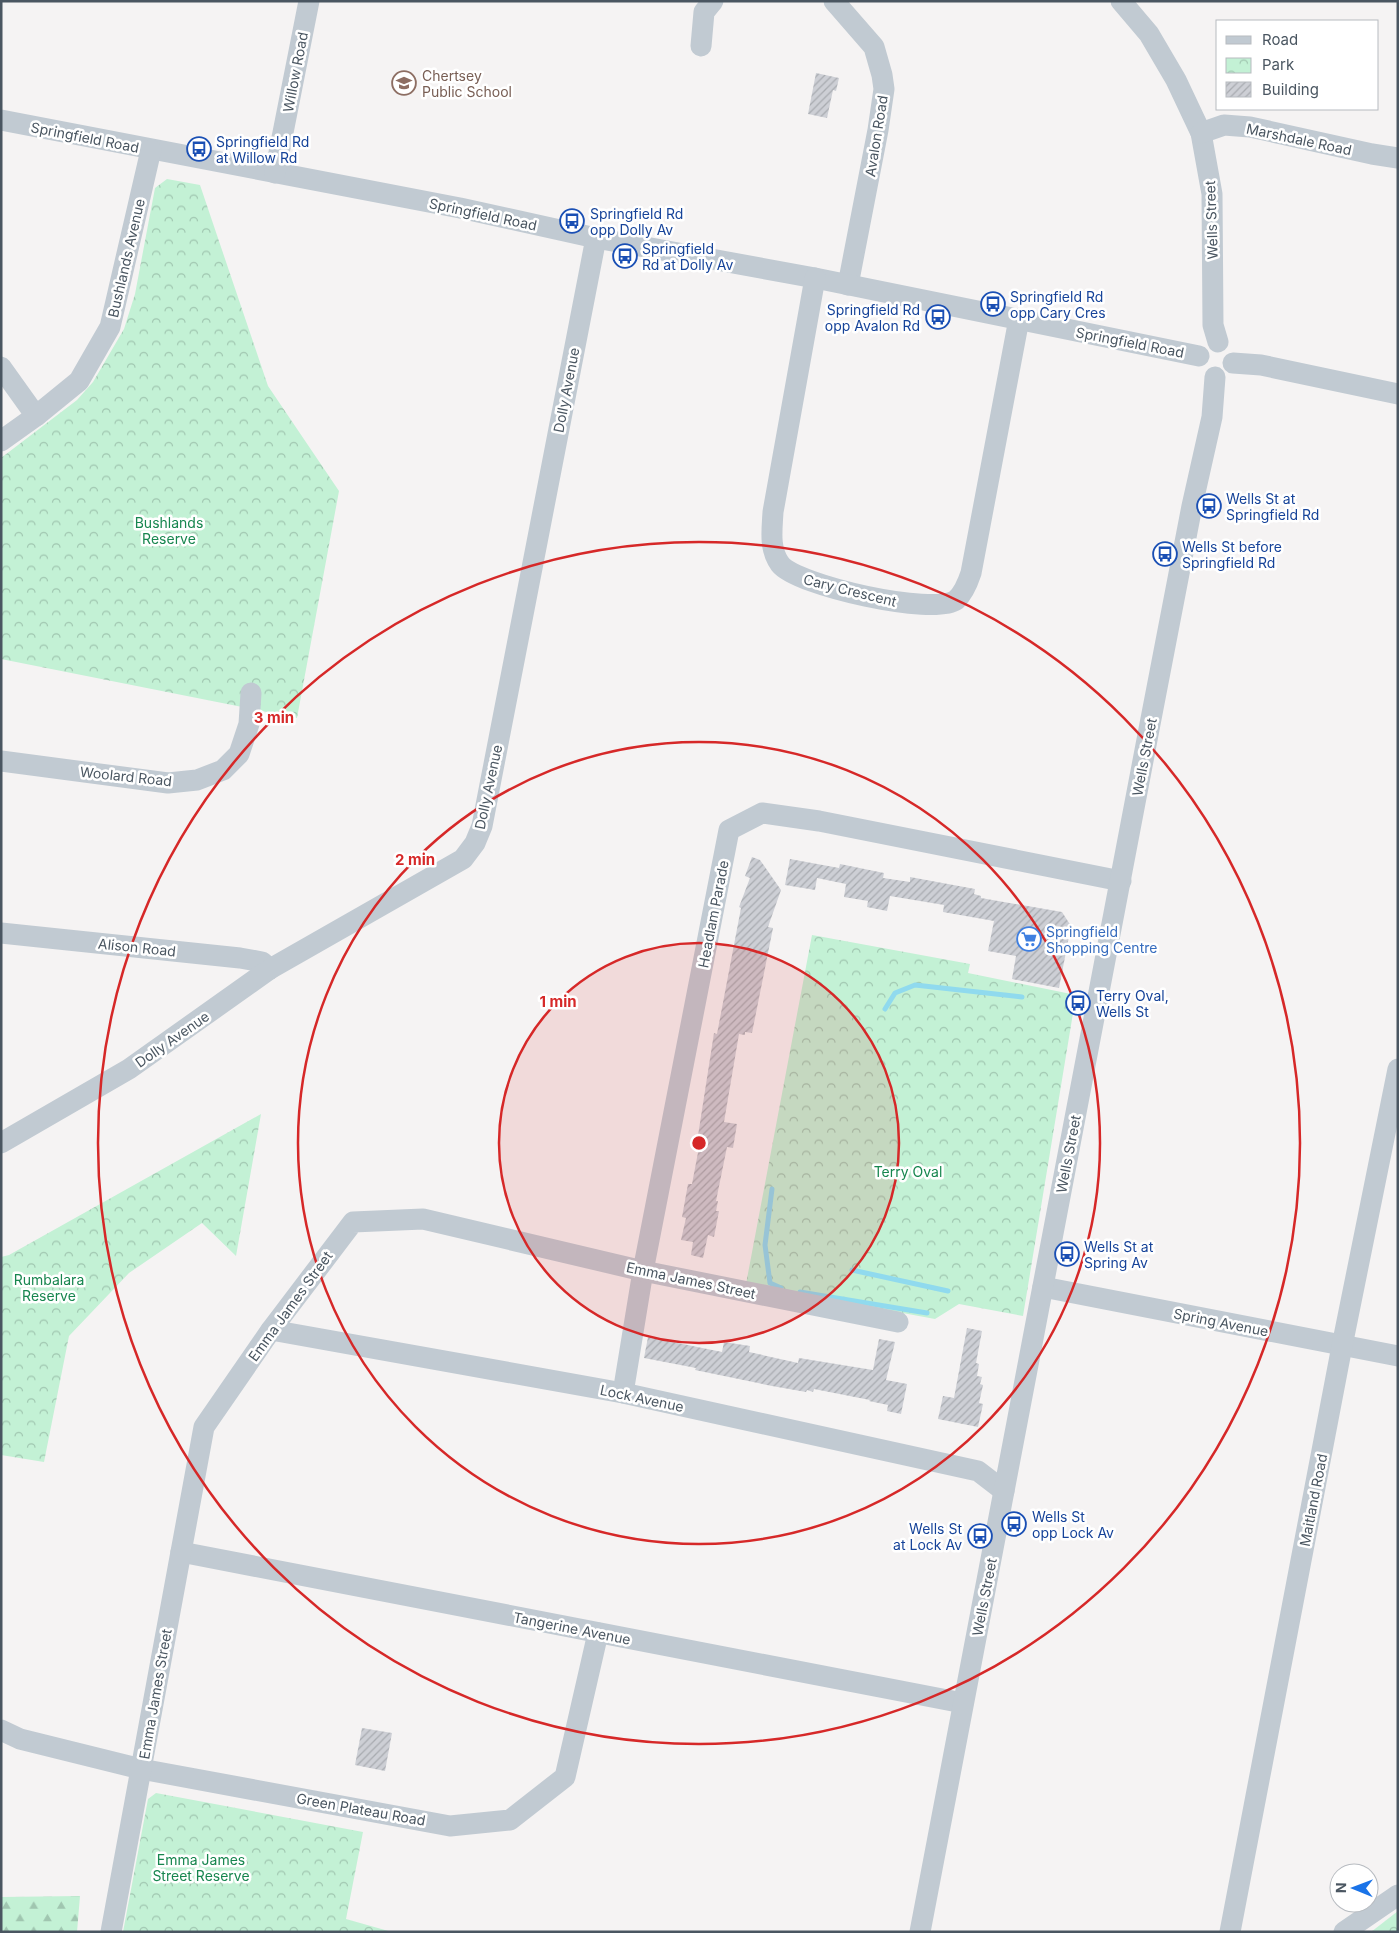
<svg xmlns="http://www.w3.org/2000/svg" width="1399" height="1933" font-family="Inter,sans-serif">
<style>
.forest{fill:url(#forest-firs)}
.park{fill:url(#park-crowns)}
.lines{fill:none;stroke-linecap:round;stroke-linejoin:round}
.stream{stroke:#90daee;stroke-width:5}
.building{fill:url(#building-hatch)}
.minor{stroke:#c1cad2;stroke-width:21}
.ring{fill:none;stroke:#d62828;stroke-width:2.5}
.labels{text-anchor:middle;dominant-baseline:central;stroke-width:5;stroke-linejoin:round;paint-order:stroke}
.street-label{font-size:14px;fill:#4a5661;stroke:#fff}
.education-label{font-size:14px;fill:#785e54;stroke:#fff;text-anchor:start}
.transit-label{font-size:14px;fill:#164399;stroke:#fff;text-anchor:start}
.park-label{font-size:14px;fill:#17864f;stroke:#fff}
.shop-label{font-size:14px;fill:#366cbe;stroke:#fff;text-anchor:start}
.centre{fill:#d62828;stroke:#fff;stroke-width:2.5}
.ring-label{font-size:15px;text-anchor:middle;font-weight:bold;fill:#d62828;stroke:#fff;stroke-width:5;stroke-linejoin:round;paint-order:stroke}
</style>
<defs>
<pattern id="forest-firs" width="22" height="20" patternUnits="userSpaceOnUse" patternTransform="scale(1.25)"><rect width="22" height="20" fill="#c3f1d5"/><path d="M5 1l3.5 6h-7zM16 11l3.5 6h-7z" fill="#a0c6b0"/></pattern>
<pattern id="park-crowns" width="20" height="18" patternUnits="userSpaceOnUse" patternTransform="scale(1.25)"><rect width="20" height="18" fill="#c3f1d5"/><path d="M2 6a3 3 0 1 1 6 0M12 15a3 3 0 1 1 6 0" fill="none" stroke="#a0c6b0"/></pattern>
<pattern id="building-hatch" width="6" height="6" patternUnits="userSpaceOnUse" patternTransform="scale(1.25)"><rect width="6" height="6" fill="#cdcfd5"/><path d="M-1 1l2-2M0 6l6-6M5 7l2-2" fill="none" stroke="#a8abb0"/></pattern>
</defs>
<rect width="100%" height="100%" fill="#f5f3f3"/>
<polygon class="forest" points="80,1896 77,1932 1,1932 1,1897"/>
<g class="park">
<polygon points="167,179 200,185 268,386 339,491 297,718 1,659 1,458 77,400 93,382 124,329 135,294 155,188"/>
<polygon points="812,935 970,964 968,973 1076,995 1023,1316 959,1304 935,1319 746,1284"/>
<polygon points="261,1114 236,1256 202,1223 129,1273 69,1336 44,1462 1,1455 1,1257 9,1255"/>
<polygon points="156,1793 363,1832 346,1919 392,1932 123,1932 148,1799"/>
<polygon points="1398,1911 1398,1932 1371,1932"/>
</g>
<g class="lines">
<g class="stream">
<polyline points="885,1009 895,993 915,985 1022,997"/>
<polyline points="772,1189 765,1245 770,1283 781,1288"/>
<polyline points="852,1270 948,1291"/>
<polyline points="800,1292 927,1313"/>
</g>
</g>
<g class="building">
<polygon points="816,73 839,78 836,91 833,90 827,118 808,114"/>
<polygon points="752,857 760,860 781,890 768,927 773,928 752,1033 745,1032 745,1035 739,1034 724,1122 737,1124 733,1148 727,1147 716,1201 718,1201 716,1211 719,1211 714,1237 708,1235 703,1258 691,1255 693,1242 681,1240 686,1218 682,1217 688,1184 692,1184 700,1142 697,1142 714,1033 717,1034 741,908 739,907 750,878 745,876"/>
<polygon points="790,859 839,868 840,864 884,873 883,878 910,882 910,877 975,889 974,894 981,896 981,898 1062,912 1071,926 1059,988 1012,979 1016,956 988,951 994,921 943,912 944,905 890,896 887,911 867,907 868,901 844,897 846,884 817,878 815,890 785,885"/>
<polygon points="967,1328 982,1331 976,1363 979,1364 977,1376 982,1377 980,1384 983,1385 979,1403 983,1404 978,1427 938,1419 943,1396 954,1398"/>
<polygon points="648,1337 722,1352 724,1342 750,1346 749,1352 798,1363 799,1358 873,1370 879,1339 895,1342 886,1380 907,1384 901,1414 887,1411 888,1405 869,1401 870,1400 814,1389 813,1392 807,1390 806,1392 772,1386 695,1370 696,1368 644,1358"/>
<polygon points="362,1728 392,1733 385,1771 355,1765"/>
</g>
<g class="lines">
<g class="minor">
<polyline points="834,1 874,47 882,75 884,89 878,130 848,285"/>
<polyline points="1121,1 1149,34 1176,80 1201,133 1212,194 1213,325 1218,342"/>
<polyline points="701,46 704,12 713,1"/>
<polyline points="1,120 460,208 596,238 815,278 1199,356"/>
<polyline points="1201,133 1224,125 1250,127 1372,154 1398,158"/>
<polyline points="275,173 309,1"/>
<path d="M815,278L773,512C772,530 769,549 780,564C797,586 934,616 956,600C964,593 968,582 971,573L1019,319"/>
<polyline points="1233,363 1261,365 1398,394"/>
<polyline points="1,367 36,416"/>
<polyline points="1,441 36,416 79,381 110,327 151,150"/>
<polyline points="1,761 168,783 197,780 223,770 239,754 249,724 251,693"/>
<polyline points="1,933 240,958 262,962 270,969"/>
<polyline points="1,1143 129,1069 270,969 463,859 475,843 482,826 596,238"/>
<polyline points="1043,1287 1398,1356"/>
<polyline points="271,1330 623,1393 978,1471 1004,1491"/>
<polyline points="623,1393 643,1271 729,830 762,813 819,821 1121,881"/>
<polyline points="181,1552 963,1703"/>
<polyline points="1,1730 20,1739 141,1769 450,1826 510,1820 565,1777 598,1633"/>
<polyline points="111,1932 204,1427 271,1330 353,1222 423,1219 643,1271 898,1322"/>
<polyline points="920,1932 1150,724 1192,506 1212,417 1215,377"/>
<polyline points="1230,1932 1342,1346 1398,1069"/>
<polyline points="1344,1932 1398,1895"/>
</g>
</g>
<circle cx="699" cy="1143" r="200" fill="#d62828" fill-opacity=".12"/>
<g class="ring">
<circle cx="699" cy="1143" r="200"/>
<circle cx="699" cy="1143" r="401"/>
<circle cx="699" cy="1143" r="601"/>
</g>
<defs>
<g id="school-ring" transform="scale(1.25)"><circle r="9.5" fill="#fff" stroke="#8d6e63" stroke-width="1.5"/><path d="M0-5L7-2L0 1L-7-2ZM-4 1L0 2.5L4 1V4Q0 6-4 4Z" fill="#8d6e63"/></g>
<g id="bus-ring" transform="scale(1.25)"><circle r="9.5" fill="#fff" stroke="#1a4fb4" stroke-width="1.5"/><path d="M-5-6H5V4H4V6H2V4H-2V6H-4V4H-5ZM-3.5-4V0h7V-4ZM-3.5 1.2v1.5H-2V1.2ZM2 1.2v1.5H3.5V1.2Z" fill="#1a4fb4"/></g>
<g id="supermarket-ring" transform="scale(1.25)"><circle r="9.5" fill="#fff" stroke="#3f7fe0" stroke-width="1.5"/><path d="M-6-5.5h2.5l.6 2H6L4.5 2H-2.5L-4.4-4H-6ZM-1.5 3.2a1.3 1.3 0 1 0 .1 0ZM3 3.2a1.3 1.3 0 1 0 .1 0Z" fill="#3f7fe0"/></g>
</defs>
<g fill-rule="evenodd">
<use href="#school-ring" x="404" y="83"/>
<use href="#bus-ring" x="199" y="149"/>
<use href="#bus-ring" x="572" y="221"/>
<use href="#bus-ring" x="625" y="256"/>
<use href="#bus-ring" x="993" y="304"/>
<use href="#bus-ring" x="938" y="317"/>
<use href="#bus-ring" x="1209" y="506"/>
<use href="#bus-ring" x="1165" y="554"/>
<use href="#supermarket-ring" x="1029" y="939"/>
<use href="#bus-ring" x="1078" y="1003"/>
<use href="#bus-ring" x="1067" y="1254"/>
<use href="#bus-ring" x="1014" y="1524"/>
<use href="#bus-ring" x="980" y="1536"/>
</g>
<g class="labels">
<g class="street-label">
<text transform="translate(295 72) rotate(-79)">Willow Road</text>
<text transform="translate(876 136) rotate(-81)">Avalon Road</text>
<text transform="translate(85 137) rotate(11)">Springfield Road</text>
<text transform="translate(1299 139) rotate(12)">Marshdale Road</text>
<text transform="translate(483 214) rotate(12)">Springfield Road</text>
<text transform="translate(1211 220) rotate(-92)">Wells Street</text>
<text transform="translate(126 258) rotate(-77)">Bushlands Avenue</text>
<text transform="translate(1130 342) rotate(11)">Springfield Road</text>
<text transform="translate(566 390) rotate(-79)">Dolly Avenue</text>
<text transform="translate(850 590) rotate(14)">Cary Crescent</text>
<text transform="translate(1144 757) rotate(-79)">Wells Street</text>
<text transform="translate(126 776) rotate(6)">Woolard Road</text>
<text transform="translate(488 787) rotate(-78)">Dolly Avenue</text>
<text transform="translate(713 914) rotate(-79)">Headlam Parade</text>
<text transform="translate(137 947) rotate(6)">Alison Road</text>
<text transform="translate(172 1039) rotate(-35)">Dolly Avenue</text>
<text transform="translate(1068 1154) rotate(-79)">Wells Street</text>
<text transform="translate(691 1280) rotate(12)">Emma James Street</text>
<text transform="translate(290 1306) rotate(-54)">Emma James Street</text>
<text transform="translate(1221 1322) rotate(11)">Spring Avenue</text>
<text transform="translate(642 1398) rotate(12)">Lock Avenue</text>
<text transform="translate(1313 1500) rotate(-79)">Maitland Road</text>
<text transform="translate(984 1597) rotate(-79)">Wells Street</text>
<text transform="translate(572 1628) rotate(11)">Tangerine Avenue</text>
<text transform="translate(155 1694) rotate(-80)">Emma James Street</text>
<text transform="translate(361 1809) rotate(10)">Green Plateau Road</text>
</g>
<g class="education-label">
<text x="422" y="75">Chertsey<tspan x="422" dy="16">Public School</tspan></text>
</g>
<g class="transit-label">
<text x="216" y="141">Springfield Rd<tspan x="216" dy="16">at Willow Rd</tspan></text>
<text x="590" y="213">Springfield Rd<tspan x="590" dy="16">opp Dolly Av</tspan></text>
<text x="642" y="248">Springfield<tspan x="642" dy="16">Rd at Dolly Av</tspan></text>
<text x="1010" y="296">Springfield Rd<tspan x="1010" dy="16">opp Cary Cres</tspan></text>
<text x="920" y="309" text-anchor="end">Springfield Rd<tspan x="920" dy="16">opp Avalon Rd</tspan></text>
<text x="1226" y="498">Wells St at<tspan x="1226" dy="16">Springfield Rd</tspan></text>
<text x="1182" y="546">Wells St before<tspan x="1182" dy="16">Springfield Rd</tspan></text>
<text x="1096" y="995">Terry Oval,<tspan x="1096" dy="16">Wells St</tspan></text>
<text x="1084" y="1246">Wells St at<tspan x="1084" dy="16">Spring Av</tspan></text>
<text x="1032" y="1516">Wells St<tspan x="1032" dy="16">opp Lock Av</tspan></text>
<text x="962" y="1528" text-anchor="end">Wells St<tspan x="962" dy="16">at Lock Av</tspan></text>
</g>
<g class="park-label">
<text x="169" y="522">Bushlands<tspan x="169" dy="16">Reserve</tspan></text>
<text x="908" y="1171">Terry Oval</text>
<text x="49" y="1279">Rumbalara<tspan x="49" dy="16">Reserve</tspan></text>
<text x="201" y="1859">Emma James<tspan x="201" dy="16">Street Reserve</tspan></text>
</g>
<g class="shop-label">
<text x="1046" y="931">Springfield<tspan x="1046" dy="16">Shopping Centre</tspan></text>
</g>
</g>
<circle cx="699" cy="1143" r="8" class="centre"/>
<g class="ring-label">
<text x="274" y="723">3 min</text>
<text x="415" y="865">2 min</text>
<text x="558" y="1007">1 min</text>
</g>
<rect width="1399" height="1933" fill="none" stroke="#4a5661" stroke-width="5"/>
<rect x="1216" y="20" width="162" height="90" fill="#ffffff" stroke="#b7bbc0"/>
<rect x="1226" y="36" width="25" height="8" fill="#c1cad2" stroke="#b7bbc0"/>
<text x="1262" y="45" font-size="15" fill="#4a5661">Road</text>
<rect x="1226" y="58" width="25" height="15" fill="url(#park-crowns)" stroke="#b7bbc0"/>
<text x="1262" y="70" font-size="15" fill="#4a5661">Park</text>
<rect x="1226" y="82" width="25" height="15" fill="url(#building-hatch)" stroke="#b7bbc0"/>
<text x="1262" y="95" font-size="15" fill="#4a5661">Building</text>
<g transform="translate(1354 1888) rotate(271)"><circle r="24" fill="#ffffff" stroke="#b7bbc0"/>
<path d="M0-4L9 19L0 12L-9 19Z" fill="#1a73e8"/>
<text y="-8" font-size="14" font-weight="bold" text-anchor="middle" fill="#4a5661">N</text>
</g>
</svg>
